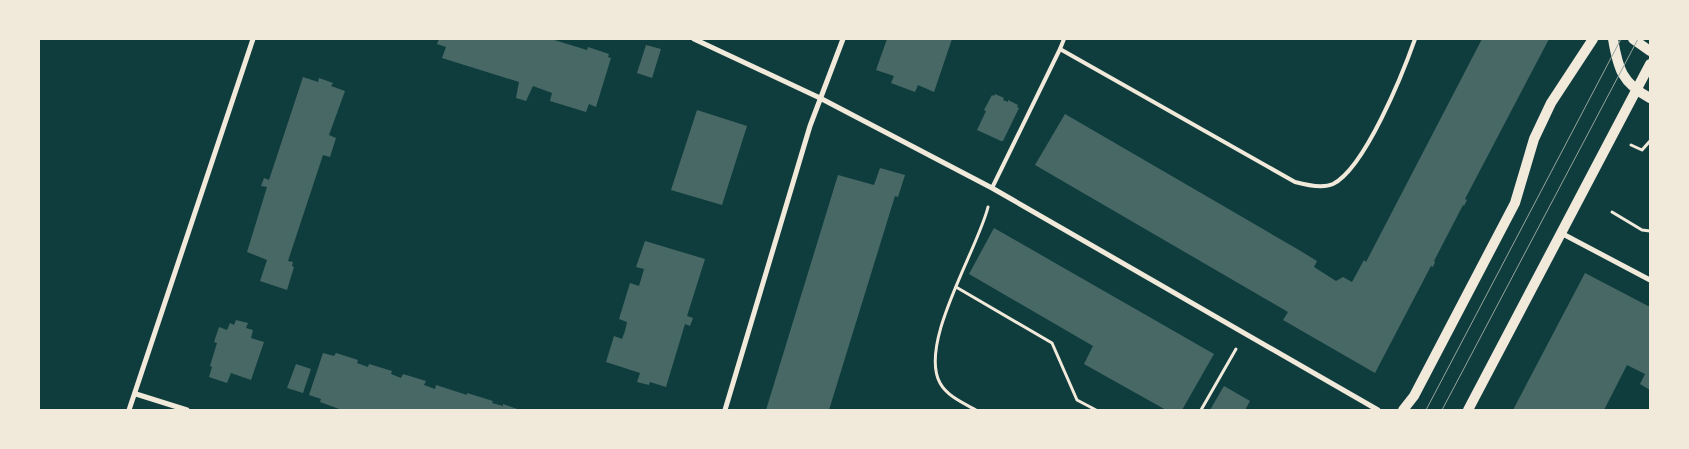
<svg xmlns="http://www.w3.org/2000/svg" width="1689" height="449" font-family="'Archivo Narrow',sans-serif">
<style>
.building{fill:#486865}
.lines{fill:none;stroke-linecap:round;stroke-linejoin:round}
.path{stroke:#f1e9da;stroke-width:3}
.service{stroke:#f1e9da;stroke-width:4}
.minor{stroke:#f1e9da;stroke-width:5}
.secondary{stroke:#f1e9da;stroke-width:10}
.tram{stroke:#97a49c;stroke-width:1}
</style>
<rect width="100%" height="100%" fill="#0f3d3e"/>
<g class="building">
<polygon points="439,39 551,39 587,50 588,47 609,54 608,57 611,58 596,107 589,104 586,112 550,101 552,93 533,86 526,101 516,98 519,82 442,58 446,47 437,44"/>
<polygon points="887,39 952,39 934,92 918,85 915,92 891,83 894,76 876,70"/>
<polygon points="1482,39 1549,39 1465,199 1467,200 1464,206 1463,205 1434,261 1435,262 1433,267 1431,266 1375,373 1283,320 1288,312 1035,165 1065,114 1299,250 1317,261 1314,267 1336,281 1343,277 1352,282 1364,260 1366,262"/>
<polygon points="646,45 661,49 652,78 637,73"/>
<polygon points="303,77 318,82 319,78 333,83 331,86 345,91 329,135 336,138 330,157 323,155 288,261 293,262 292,266 294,267 287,290 260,281 267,260 247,252 267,187 261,186 264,178 269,180"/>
<polygon points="995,94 1004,98 1003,100 1008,102 1008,100 1018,105 1017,107 1019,108 1003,141 1001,141 977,130 986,111 984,110 992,95 994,96"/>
<polygon points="697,110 747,126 722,205 671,190"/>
<polygon points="880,168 905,175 898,197 895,196 829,410 766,410 838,175 874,185"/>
<polygon points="994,228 1214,354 1182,410 1166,410 1084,364 1093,346 969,274"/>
<polygon points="645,241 705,259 687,316 693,318 690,326 685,324 666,387 650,382 649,385 637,382 640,373 606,362 614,336 622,339 625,331 627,322 619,319 630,283 639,286 644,269 636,267"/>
<polygon points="1585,273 1650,307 1650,390 1640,384 1645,374 1627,365 1604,410 1513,410"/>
<polygon points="236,320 248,323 246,328 253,330 251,338 264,342 251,380 231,373 227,383 209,377 212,367 210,366 217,343 214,342 219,327 227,330 230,323 234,325"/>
<polygon points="323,353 334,356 336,353 358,360 357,363 368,367 369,364 392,371 391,374 401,378 403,374 426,381 424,385 435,389 436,385 467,395 467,393 493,401 492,403 503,406 503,404 520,410 342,410 320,402 321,399 309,395"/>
<polygon points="296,364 311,369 303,393 287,388"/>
<polygon points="1224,386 1250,401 1245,410 1210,410"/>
</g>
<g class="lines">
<g class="path">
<polyline points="1631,145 1642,150 1650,141"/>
<polyline points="1612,212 1642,230 1650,231"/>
<polyline points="956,287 1052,343 1077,400 1096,410"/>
<path d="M976,410C963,403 947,396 940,383C918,343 978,249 988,207"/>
<polyline points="1201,410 1236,349"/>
</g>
<g class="service">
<path d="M1064,39L1060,49L1295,182C1306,185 1322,189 1333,184C1365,168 1403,73 1415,39"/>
<polyline points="992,188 1060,49"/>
</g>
<g class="minor">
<polyline points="694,39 820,98 992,188 1378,410"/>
<polyline points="1561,233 1650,280"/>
<polyline points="136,394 187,410"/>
<polyline points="129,410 253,39"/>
<polyline points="725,410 810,126 843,39"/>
</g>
<g class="secondary">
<path d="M1613,39C1618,69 1622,83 1650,98"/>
<polyline points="1633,39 1650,51"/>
<polyline points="1403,410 1414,396 1515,203 1534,139 1551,103 1593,39"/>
<polyline points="1468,410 1650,64"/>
</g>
<g class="tram">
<polyline points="1426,410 1621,39"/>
<polyline points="1442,410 1638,39"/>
</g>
</g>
<rect width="1689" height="449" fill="none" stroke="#f1e9da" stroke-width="80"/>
</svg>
